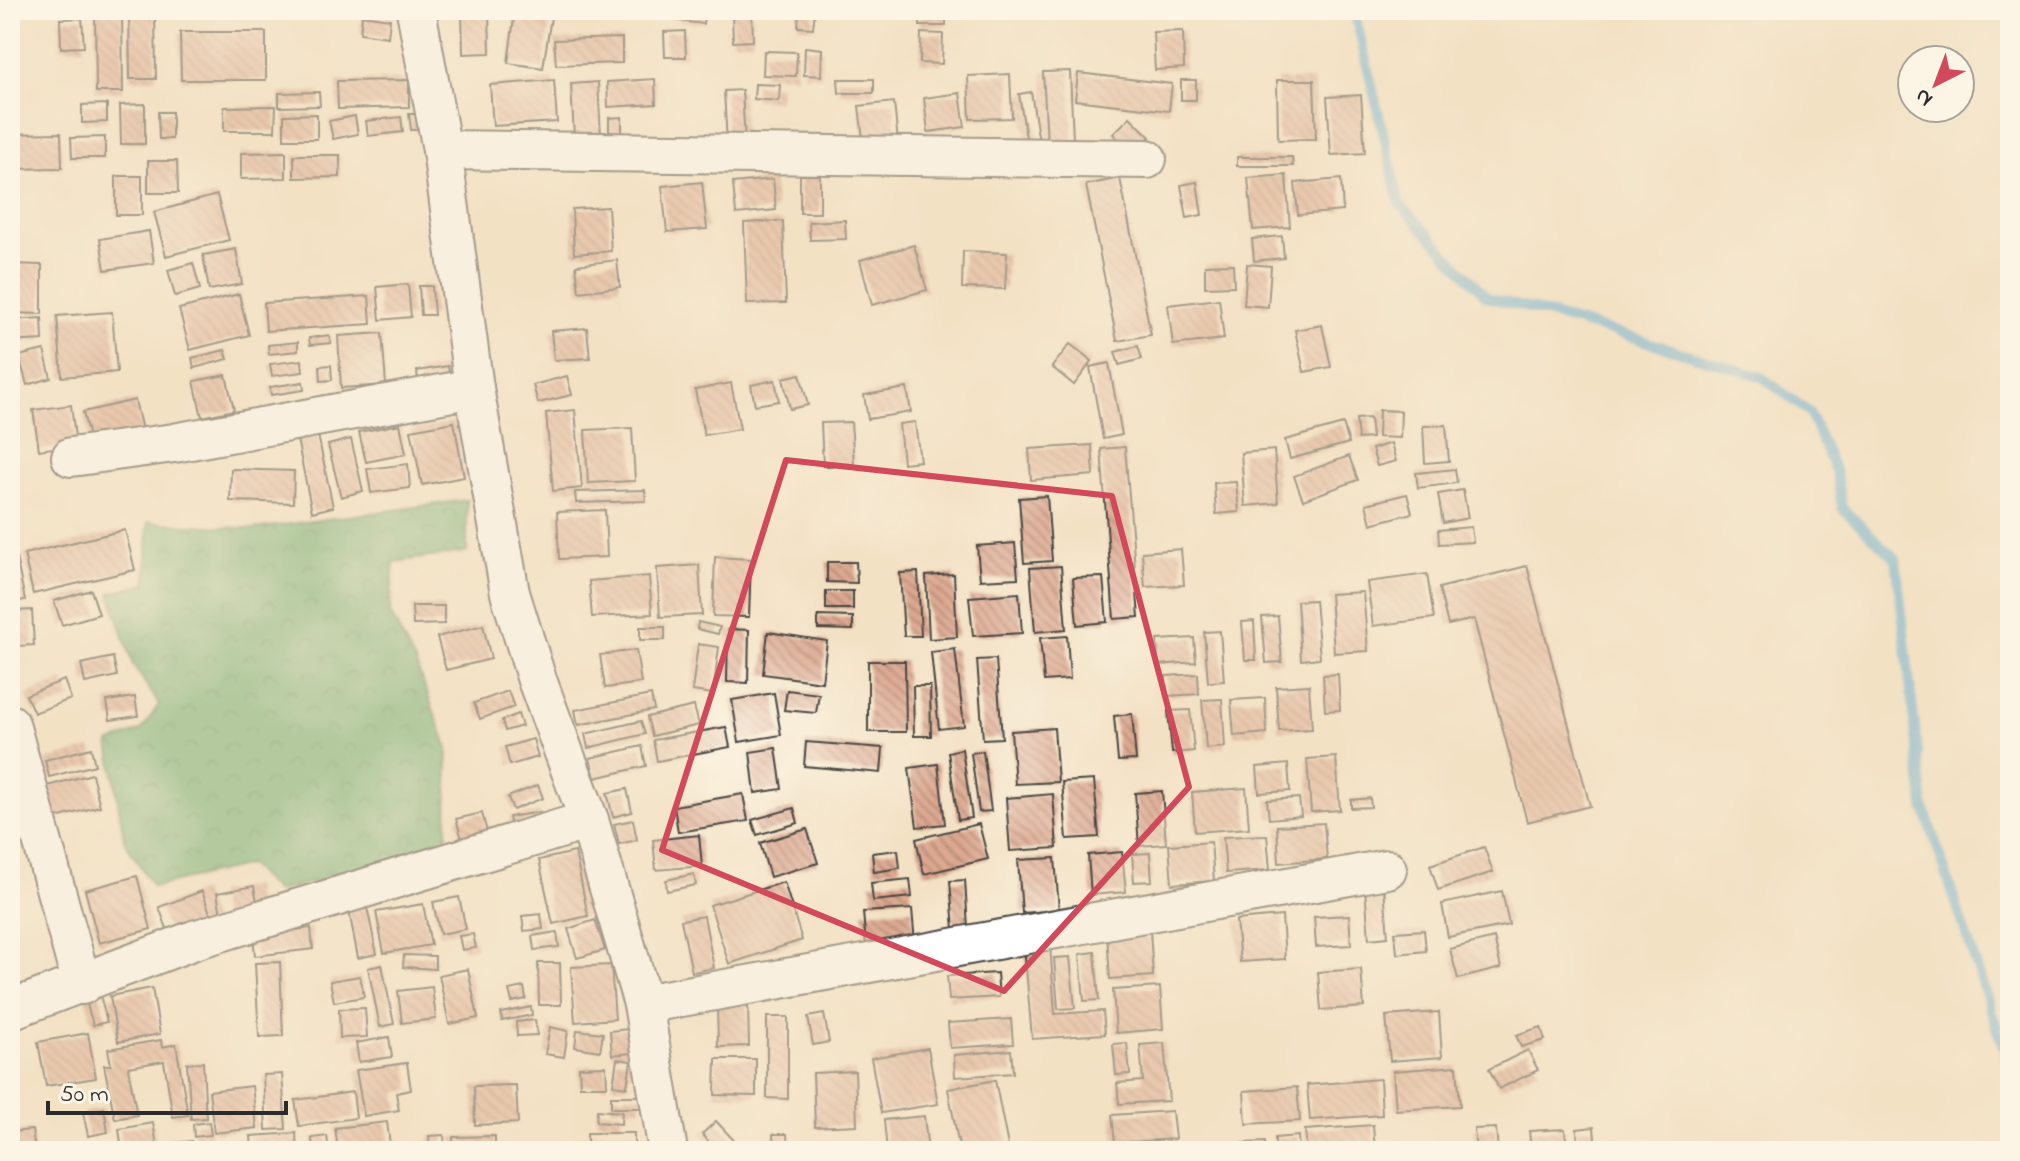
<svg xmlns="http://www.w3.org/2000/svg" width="2020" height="1161" font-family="'Indie Flower',sans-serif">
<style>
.forest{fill:url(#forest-crowns);stroke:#4a6c4e;stroke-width:2}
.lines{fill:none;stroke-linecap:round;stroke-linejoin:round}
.stream{stroke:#5eabd7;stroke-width:10}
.building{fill:url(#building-back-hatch)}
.minor-casing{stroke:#494642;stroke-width:42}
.minor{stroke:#fff;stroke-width:38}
.marked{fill:none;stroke:#d1495b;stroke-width:6;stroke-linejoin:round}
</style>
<defs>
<pattern id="forest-crowns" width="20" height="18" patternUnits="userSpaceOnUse" patternTransform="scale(2)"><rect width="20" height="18" fill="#68ac70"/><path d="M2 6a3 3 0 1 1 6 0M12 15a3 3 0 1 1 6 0" fill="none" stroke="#568c5c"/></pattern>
<pattern id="building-back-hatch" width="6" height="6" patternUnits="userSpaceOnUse" patternTransform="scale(2)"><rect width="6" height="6" fill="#dda890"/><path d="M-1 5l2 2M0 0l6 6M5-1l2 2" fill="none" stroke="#b38976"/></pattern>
</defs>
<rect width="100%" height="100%" fill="#fcf5e5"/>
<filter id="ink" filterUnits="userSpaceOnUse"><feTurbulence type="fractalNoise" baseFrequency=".0125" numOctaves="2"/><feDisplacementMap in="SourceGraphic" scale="16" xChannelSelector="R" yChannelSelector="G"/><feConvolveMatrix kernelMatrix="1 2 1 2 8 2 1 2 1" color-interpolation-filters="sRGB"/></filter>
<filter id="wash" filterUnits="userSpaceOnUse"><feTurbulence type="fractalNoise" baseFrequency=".006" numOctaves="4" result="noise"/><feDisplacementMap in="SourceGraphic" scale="32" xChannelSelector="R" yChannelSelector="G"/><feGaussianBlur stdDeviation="1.8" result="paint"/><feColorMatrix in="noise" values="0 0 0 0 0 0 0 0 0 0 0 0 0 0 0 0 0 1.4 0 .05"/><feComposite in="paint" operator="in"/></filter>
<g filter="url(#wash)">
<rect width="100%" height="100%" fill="#f3e1c4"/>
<polygon class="forest" points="467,500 467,552 394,562 390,613 415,662 448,748 447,846 276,892 249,865 153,887 124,840 109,743 142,730 159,704 133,665 110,593 146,584 148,522 253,529"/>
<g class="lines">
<polyline class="stream" points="1354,10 1400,204 1487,297 1635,338 1762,377 1809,412 1836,473 1842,508 1896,559 1924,807 2010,1067"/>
</g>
<g id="blocks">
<g class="building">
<polygon points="129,10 155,10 156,79 130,79"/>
<polygon points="462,10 489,10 490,53 463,54"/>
<polygon points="560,10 646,10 646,15 560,17"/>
<polygon points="680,10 705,10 703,24 679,21"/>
<polygon points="799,10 815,10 813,28 798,27"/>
<rect x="920" y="10" width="26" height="16"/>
<polygon points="1191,10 1227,10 1227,12 1191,16"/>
<polygon points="95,11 122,11 123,92 96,92"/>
<polygon points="515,11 551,17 543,68 508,63"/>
<polygon points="752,12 753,41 733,42 732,13"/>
<polygon points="362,15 390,19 388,37 360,33"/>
<polygon points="82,18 84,47 61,48 60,19"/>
<polygon points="685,31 686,57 665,57 664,32"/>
<polygon points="1183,31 1184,68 1155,70 1153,32"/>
<polygon points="180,32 266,32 266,80 181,80"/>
<polygon points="921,33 943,34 942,64 920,63"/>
<polygon points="622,38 622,63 556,65 554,40"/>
<polygon points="805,47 822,49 821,76 804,75"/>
<polygon points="764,51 797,52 796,76 763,75"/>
<polygon points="1070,71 1073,140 1047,142 1043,72"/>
<polygon points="1078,73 1172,84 1169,111 1075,100"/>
<polygon points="1010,74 1012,118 970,119 968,76"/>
<polygon points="655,79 656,104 608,107 607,82"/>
<polygon points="838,79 874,79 874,93 839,93"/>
<polygon points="409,80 409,107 338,109 337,81"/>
<polygon points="554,80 557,122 493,126 490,85"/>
<rect x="1181" y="80" width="15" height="20"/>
<polygon points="1277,80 1314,80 1316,139 1278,140"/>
<polygon points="598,82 601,136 574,137 571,84"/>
<polygon points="755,84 780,85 779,101 754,99"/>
<polygon points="742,90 745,143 727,144 724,91"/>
<polygon points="319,92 320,106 279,107 279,93"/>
<polygon points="1031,92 1039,142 1027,144 1019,94"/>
<polygon points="960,93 965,127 928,132 924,98"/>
<polygon points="1361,95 1365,153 1331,155 1327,97"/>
<polygon points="894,102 898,143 864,147 859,106"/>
<polygon points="107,104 107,122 82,123 82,105"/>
<polygon points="145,104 145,144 121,144 120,105"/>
<polygon points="276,106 275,131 224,131 224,107"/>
<polygon points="158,112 172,112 172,139 159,139"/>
<polygon points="317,114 317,139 284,139 284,115"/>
<polygon points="409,114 416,114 418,130 411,130"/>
<polygon points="355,116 358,134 333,139 329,121"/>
<polygon points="401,117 403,132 368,136 366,121"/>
<polygon points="622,117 622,137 609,137 609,118"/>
<polygon points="1130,117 1150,137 1133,154 1113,134"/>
<polygon points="61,133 62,168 10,169 10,134"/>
<polygon points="105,137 105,158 72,158 71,138"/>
<polygon points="286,152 286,178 241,179 241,153"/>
<polygon points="294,155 340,155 340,177 294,178"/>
<polygon points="1237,157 1292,157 1293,166 1237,166"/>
<polygon points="148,161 177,161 178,193 148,193"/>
<rect x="800" y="175" width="20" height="38"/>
<polygon points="1286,175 1290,227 1253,230 1248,178"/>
<rect x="116" y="176" width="26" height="39"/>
<polygon points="1120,178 1151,335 1117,341 1086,185"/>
<polygon points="773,179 776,210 736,214 733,183"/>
<polygon points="1341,179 1343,211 1298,215 1295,183"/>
<polygon points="702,182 707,229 667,232 662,186"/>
<polygon points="1197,182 1202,215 1187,218 1181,185"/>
<polygon points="217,195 229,240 166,256 154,212"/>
<rect x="10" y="201" width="3" height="37"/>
<polygon points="608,207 611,251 574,254 572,209"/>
<polygon points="845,220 846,239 810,240 809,222"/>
<polygon points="783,221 786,303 747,304 744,223"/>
<polygon points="149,231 154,263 105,270 100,239"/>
<polygon points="1282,236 1284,258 1254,261 1252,239"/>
<polygon points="914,245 927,290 872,305 860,260"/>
<polygon points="236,249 242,284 209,290 203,255"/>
<polygon points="963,251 1007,253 1005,289 962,288"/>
<polygon points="617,260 620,287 579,292 576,265"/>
<polygon points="193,263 200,289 175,296 168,270"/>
<polygon points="10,264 42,265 42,314 10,313"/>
<polygon points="1233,264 1234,286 1205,287 1205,265"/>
<polygon points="1247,264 1271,266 1268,307 1244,305"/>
<polygon points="408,284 411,317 380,320 377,287"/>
<polygon points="419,286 432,286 434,315 421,315"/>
<polygon points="239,294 249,335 190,350 179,309"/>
<polygon points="369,296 371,324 266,331 264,303"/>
<polygon points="1219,299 1224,339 1173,345 1168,305"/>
<polygon points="112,312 117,372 62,377 57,316"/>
<polygon points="42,318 43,340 10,342 10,320"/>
<polygon points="1322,325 1331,367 1304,372 1295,330"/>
<polygon points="587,328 590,358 554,360 551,331"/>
<polygon points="382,333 386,385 341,388 338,336"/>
<polygon points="329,335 331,343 310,345 309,338"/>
<polygon points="298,342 298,351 269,354 268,345"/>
<polygon points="1070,344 1092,361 1074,385 1052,367"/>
<polygon points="1138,346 1142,359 1119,365 1115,352"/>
<polygon points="44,350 51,378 27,385 19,356"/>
<polygon points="225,350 228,359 194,368 192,358"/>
<polygon points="10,356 17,386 10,387"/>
<polygon points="302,360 303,372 272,376 270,364"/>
<polygon points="1109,363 1122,435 1103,439 1090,367"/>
<polygon points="331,365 332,380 321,381 320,366"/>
<polygon points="448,366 451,385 419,389 417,371"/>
<polygon points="800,374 808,405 790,409 783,378"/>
<polygon points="226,375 234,410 202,417 194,381"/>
<polygon points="567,376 572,395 538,403 533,385"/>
<polygon points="775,380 779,401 755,405 751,385"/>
<polygon points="303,382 304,390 271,395 270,387"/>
<polygon points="731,383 740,429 704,435 695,390"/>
<polygon points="907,388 911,412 868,419 864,395"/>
<polygon points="135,400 142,430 90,442 83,412"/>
<polygon points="71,405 76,445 39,450 33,410"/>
<polygon points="575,410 582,488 553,491 546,413"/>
<polygon points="1379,410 1401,411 1400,438 1378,437"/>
<polygon points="1370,418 1372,438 1358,439 1356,419"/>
<polygon points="454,422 464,477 422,485 411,430"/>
<polygon points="851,422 854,464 823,466 821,423"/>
<polygon points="915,422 920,461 903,463 899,424"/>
<polygon points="400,424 406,454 366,462 359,432"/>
<polygon points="1343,424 1349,443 1290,459 1285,440"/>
<polygon points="1446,425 1449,461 1425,463 1423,426"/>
<polygon points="632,428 635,481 588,483 585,430"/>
<polygon points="318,435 333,507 312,512 297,439"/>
<polygon points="351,439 363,491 341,497 328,445"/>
<polygon points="1391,443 1396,461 1377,466 1372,449"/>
<polygon points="1092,445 1094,475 1031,480 1029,449"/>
<polygon points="1125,447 1139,617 1114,619 1101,449"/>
<polygon points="1274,450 1278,503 1245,506 1241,453"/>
<polygon points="1349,456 1358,480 1303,500 1294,476"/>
<polygon points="408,464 410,488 371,493 367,469"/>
<polygon points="231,469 294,471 293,503 230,501"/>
<polygon points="1455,469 1457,483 1418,488 1416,473"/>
<polygon points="1236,482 1239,512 1216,514 1214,483"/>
<polygon points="645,490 646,501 576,503 575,492"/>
<polygon points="1463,490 1468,518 1443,523 1438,494"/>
<polygon points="1407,494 1412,513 1371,524 1366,504"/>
<polygon points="1047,496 1052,561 1024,563 1019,498"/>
<polygon points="605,510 607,557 559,559 557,512"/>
<polygon points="1471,527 1473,542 1439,544 1438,530"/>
<polygon points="125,530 135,570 33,594 24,554"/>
<polygon points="1015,543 1018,578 980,580 977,546"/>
<polygon points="1181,549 1184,585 1145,587 1142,552"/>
<polygon points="16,557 25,600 10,603 10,558"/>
<polygon points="715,557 751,559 749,617 713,616"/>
<polygon points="827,562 856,562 857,583 827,582"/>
<polygon points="699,565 702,615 660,617 657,568"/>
<polygon points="1061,566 1066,629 1035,632 1030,568"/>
<polygon points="1527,566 1590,806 1527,822 1474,619 1448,625 1439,588"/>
<polygon points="918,572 921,636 904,636 900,573"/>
<polygon points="954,574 957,637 929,639 926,576"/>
<polygon points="1427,574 1434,618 1373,626 1367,582"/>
<polygon points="649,576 652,614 592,617 589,581"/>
<polygon points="1103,577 1107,622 1077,625 1073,578"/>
<polygon points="91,590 99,614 62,625 54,601"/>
<rect x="826" y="591" width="27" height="18"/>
<polygon points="1363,592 1368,651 1334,653 1330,594"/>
<polygon points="1019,593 1022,633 973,636 969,597"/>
<polygon points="1315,600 1320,658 1301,660 1297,601"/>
<polygon points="412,606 444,606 444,624 413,625"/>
<polygon points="32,610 34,645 17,646 15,611"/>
<polygon points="818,616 853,617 853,630 818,629"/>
<polygon points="1278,616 1282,662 1266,663 1262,617"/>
<polygon points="1254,621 1256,660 1245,660 1242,622"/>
<polygon points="698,622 720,627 718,634 697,629"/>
<polygon points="483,625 491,659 446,670 437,637"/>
<rect x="640" y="627" width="25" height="13"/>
<polygon points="728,629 749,630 748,683 727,682"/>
<polygon points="1220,631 1224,681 1208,682 1204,632"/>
<polygon points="768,632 827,641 822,682 763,674"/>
<polygon points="1067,636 1070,679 1044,681 1040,638"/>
<polygon points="1194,638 1196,662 1158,665 1157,640"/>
<polygon points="698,644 719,647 713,694 692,691"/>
<polygon points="955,649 964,726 939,729 931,652"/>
<polygon points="636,650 641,683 605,688 600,655"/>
<polygon points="113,657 117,676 85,683 81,664"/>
<polygon points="996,659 1002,738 983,739 977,660"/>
<polygon points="868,661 905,661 906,732 868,732"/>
<polygon points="1198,674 1199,694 1167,696 1166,676"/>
<polygon points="1338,674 1340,710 1325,711 1323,675"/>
<polygon points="64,680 71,699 34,713 26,695"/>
<polygon points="1309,685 1312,729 1279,731 1276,687"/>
<polygon points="913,686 930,686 931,736 914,736"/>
<polygon points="787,690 819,694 816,713 784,710"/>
<polygon points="508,691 514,707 480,719 474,703"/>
<polygon points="774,693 781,735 739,742 732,700"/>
<polygon points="651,695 654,710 578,725 575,710"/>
<polygon points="135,697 138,716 110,720 107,701"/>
<polygon points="1265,698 1267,733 1234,736 1231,700"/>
<polygon points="1222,699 1225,747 1206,749 1202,700"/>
<polygon points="694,706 699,725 652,736 647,717"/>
<polygon points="1190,710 1194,751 1172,753 1168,711"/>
<polygon points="518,714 522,726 505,731 502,720"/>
<polygon points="1132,714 1136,760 1118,761 1114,716"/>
<polygon points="641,721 645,734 588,748 585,734"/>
<polygon points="726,727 730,747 657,761 653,740"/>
<polygon points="1054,728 1058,782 1015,784 1011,731"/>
<polygon points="533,739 538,757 510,765 505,747"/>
<polygon points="806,742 883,748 881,773 804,766"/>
<polygon points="642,746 646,766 595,778 590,758"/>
<polygon points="91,748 95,765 49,777 45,760"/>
<polygon points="776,748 782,789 755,793 750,752"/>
<polygon points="962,749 972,818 958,820 948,752"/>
<polygon points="983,751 991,811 979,812 971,753"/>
<polygon points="1336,757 1340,810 1311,812 1307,759"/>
<polygon points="938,764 945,824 917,827 909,768"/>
<polygon points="1288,764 1290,791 1259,793 1257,767"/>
<polygon points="92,774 100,806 56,818 47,786"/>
<polygon points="1094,780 1099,837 1067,839 1062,782"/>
<polygon points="538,785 543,798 513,810 508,797"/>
<polygon points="1246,788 1249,828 1195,832 1192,792"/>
<polygon points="627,789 632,812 613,817 607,793"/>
<polygon points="1162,791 1166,844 1139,846 1135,793"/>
<polygon points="743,794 748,821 678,832 674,806"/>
<polygon points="1053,794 1057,848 1010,851 1006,798"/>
<polygon points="1299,798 1301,816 1269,819 1267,800"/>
<polygon points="1370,798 1371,807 1351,808 1351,800"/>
<polygon points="794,808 798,823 757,835 752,820"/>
<polygon points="540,812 541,822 511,827 509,817"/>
<polygon points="482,813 488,836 463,842 456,819"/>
<polygon points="633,820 637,840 619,844 614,824"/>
<polygon points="1324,823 1327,859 1279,863 1277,826"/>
<polygon points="979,824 988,859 924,874 916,839"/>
<polygon points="807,829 818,863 770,877 760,843"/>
<polygon points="699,835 702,866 656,870 653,840"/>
<polygon points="1267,835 1270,870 1226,873 1223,837"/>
<polygon points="1211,842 1214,881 1172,884 1169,845"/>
<polygon points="1484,847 1493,872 1438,890 1430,865"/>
<polygon points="898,850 900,868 874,872 872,853"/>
<polygon points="575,852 588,916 553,924 539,860"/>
<polygon points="1122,852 1126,892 1091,895 1088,855"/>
<polygon points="1150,853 1152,881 1134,882 1132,854"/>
<polygon points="1055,858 1059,910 1022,913 1018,860"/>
<polygon points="694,874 696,885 667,891 666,880"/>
<polygon points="137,876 151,929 99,943 85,890"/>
<polygon points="910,879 912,897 873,901 871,883"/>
<polygon points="965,880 968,928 954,929 950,881"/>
<polygon points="784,882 802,940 729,964 710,905"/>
<polygon points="254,886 259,912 222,919 217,893"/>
<polygon points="1384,887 1388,937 1369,939 1365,888"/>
<polygon points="202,891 215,927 172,942 159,907"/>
<polygon points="1502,891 1509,925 1448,937 1442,904"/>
<polygon points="459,897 466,929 440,934 433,902"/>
<polygon points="423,904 431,945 384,953 376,912"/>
<polygon points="367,907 377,954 358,958 349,911"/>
<polygon points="912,909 915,943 866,946 863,912"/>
<polygon points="541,914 543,929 524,931 522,916"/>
<polygon points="1349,915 1351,945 1316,947 1314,917"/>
<polygon points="704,916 714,968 692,972 681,920"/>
<polygon points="1282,916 1285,959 1240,962 1236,920"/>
<polygon points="595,920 605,950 577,958 568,929"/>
<polygon points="311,928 313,949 255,956 253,935"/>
<polygon points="1150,930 1153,976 1110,979 1107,933"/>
<polygon points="1424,930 1426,951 1397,954 1395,932"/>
<polygon points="557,932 559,947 534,950 532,936"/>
<polygon points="473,934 476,948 462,950 459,936"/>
<polygon points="1494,938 1501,968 1458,979 1450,949"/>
<polygon points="1050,944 1055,1014 1103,1011 1105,1034 1032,1039 1024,945"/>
<polygon points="1095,952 1099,1000 1084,1001 1080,954"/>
<polygon points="404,955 435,956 435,969 403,967"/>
<polygon points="1070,957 1075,1008 1058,1009 1054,958"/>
<polygon points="280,962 283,1036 259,1037 255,963"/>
<polygon points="538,963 560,963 561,1005 539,1005"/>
<polygon points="382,965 394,1024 380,1027 368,968"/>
<polygon points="611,965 615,1019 575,1022 571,967"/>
<polygon points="468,969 478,1018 449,1024 439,975"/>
<polygon points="1361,969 1364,1007 1321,1010 1318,972"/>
<polygon points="997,973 999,997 949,1000 947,976"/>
<polygon points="360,976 364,997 334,1002 330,981"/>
<polygon points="432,987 436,1019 402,1023 398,991"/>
<polygon points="524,987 526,999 512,1002 509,990"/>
<polygon points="1160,987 1163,1029 1116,1033 1113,990"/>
<polygon points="152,988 160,1034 118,1042 110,996"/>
<polygon points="99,991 107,1022 93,1025 84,994"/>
<polygon points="748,1003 749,1046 718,1047 717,1004"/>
<polygon points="531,1007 532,1015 502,1021 501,1013"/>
<polygon points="365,1008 367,1037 340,1038 339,1009"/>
<polygon points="1439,1012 1442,1057 1390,1061 1386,1016"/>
<polygon points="824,1014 829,1042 813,1045 808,1017"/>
<polygon points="767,1017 788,1017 788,1099 767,1098"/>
<polygon points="1011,1019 1013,1044 950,1048 948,1023"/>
<polygon points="535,1020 537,1035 517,1036 516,1022"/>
<polygon points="550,1027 568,1031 564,1057 545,1054"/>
<polygon points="1541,1027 1545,1040 1521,1047 1516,1035"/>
<polygon points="629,1029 631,1053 612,1055 610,1031"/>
<polygon points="577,1030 603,1033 600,1051 575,1047"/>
<polygon points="88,1033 96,1078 46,1086 38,1042"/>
<polygon points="389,1037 392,1057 359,1062 356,1043"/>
<polygon points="161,1040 162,1047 176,1044 188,1115 173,1117 164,1061 128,1067 137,1115 115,1119 104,1065 111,1065 108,1049"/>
<polygon points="1127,1043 1130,1074 1116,1075 1113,1044"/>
<polygon points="1164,1043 1169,1101 1119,1104 1117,1083 1143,1081 1140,1045"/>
<polygon points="928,1048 938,1104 881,1113 871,1058"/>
<polygon points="1011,1050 1013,1073 955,1077 954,1055"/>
<polygon points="1528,1050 1538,1070 1499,1089 1489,1069"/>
<polygon points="617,1059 631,1061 627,1087 613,1085"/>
<polygon points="716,1059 756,1059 756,1096 715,1095"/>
<polygon points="203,1062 206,1118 191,1119 187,1063"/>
<polygon points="407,1063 411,1090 396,1093 399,1110 364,1116 356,1070"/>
<polygon points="606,1066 607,1086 580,1086 579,1067"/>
<polygon points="1457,1066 1460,1106 1396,1110 1393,1071"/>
<polygon points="855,1071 857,1125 815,1127 813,1073"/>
<polygon points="282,1074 286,1129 266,1130 263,1075"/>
<polygon points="1380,1079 1382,1115 1310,1120 1307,1085"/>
<polygon points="995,1080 1009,1151 960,1151 948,1089"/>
<polygon points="516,1085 518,1123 475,1125 474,1086"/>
<polygon points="252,1086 257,1128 214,1133 209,1091"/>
<polygon points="1297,1087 1300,1121 1246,1124 1244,1091"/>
<polygon points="353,1092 356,1118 299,1126 295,1100"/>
<rect x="611" y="1096" width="30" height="12"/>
<polygon points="104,1108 108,1132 88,1136 83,1112"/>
<polygon points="597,1110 622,1112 621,1124 596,1122"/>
<polygon points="1172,1111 1175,1139 1115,1143 1112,1115"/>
<polygon points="924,1116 928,1151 887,1151 884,1120"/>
<polygon points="716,1121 740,1147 736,1151 717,1151 702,1134"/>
<polygon points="209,1122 211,1135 194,1137 193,1124"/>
<polygon points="387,1122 390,1145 338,1150 335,1128"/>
<polygon points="153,1123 157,1145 122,1151 119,1129"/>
<polygon points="1373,1125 1375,1151 1307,1151 1305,1130"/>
<polygon points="1594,1127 1596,1151 1578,1151 1577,1129"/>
<polygon points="1496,1128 1498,1151 1476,1151 1474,1129"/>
<polygon points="1565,1129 1567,1150 1531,1151 1529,1131"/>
<polygon points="32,1130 35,1151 10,1151 10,1132"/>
<polygon points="296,1133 297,1149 252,1151 251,1136"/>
<rect x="587" y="1133" width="47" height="18"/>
<polygon points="773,1134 787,1134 788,1151 774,1151"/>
<polygon points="444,1135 445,1151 430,1151 429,1136"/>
<polygon points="327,1136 329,1151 313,1151 312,1138"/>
<polygon points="495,1136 495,1151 453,1151 453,1137"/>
<polygon points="1298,1136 1299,1151 1275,1151 1275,1138"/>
<polygon points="191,1141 192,1151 175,1151 174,1143"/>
<polygon points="213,1142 215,1151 196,1151 195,1145"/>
<polygon points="1265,1142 1265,1151 1243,1151 1243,1143"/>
<polygon points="241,1144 242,1151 221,1151 221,1147"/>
<polygon points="1200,1145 1200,1151 1162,1151 1162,1148"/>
</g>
</g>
</g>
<g filter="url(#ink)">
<use href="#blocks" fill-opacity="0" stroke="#494642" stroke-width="2"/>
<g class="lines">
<g class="minor-casing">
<g id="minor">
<polyline points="416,10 442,150 474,388 510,593 537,680 589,820 643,1004 668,1151"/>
<polyline points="442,150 1147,159"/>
<polyline points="71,457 174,443 474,388"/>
<polyline points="10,724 82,985"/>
<polyline points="643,1004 1387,869"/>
<polyline points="10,1010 194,940 589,820"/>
</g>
</g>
<use href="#minor" class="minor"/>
</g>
</g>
<path d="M0 0H2020V1161H0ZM786,460L1112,496L1189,787L1004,991L662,850Z" fill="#f3e1c4" fill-opacity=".55" fill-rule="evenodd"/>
<path class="marked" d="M786,460L1112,496L1189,787L1004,991L662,850Z"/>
<rect width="2020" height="1161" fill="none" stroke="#fcf5e5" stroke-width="40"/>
<g transform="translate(1936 84) rotate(222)"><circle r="38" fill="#fcf5e5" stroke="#a8a49b" stroke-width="2"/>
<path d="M0-6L14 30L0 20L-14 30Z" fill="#d1495b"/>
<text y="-12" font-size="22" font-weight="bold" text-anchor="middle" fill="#2b2b2b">N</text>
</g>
<path d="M48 1101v12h238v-12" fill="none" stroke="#2b2b2b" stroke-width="4"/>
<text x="60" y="1101" font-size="24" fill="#2b2b2b" stroke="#fcf5e5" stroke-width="6" paint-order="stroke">50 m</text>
</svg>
